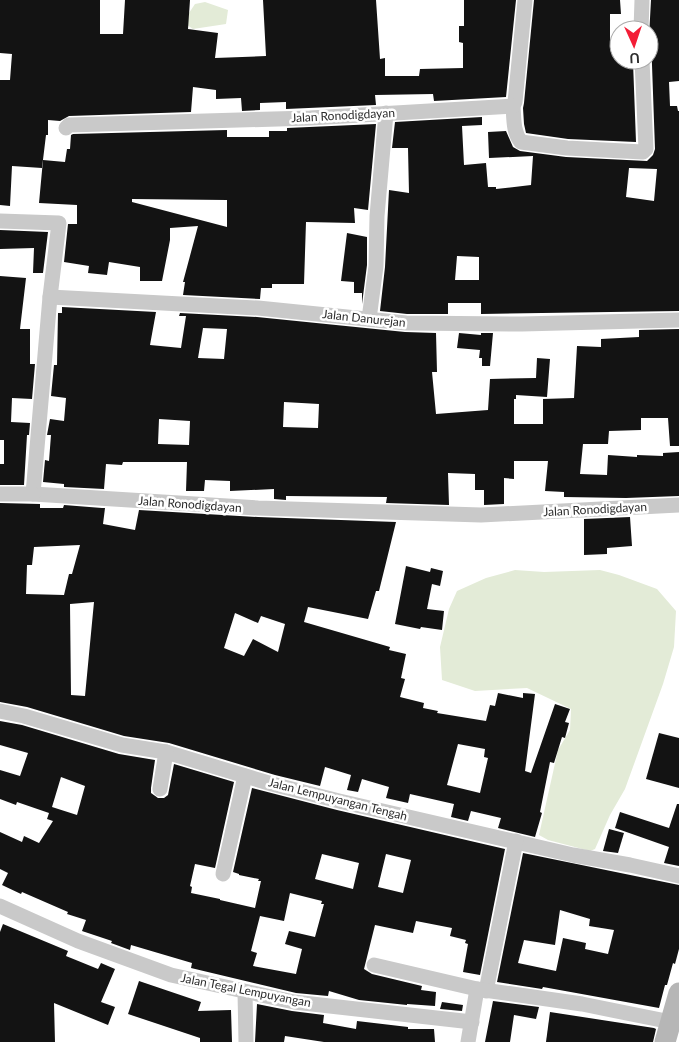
<svg xmlns="http://www.w3.org/2000/svg" width="679" height="1042" font-family="Lato,sans-serif">
<style>
.green{fill:#e3ebd7}
.building{fill:#131313;fill-rule:evenodd}
.lines{fill:none;stroke-linecap:round;stroke-linejoin:round}
.street{stroke:#c9c9c9;stroke-width:15}
.secondary{stroke:#b6b6b6;stroke-width:21}
.labels{text-anchor:middle;dominant-baseline:central;stroke-width:5;stroke-linejoin:round;paint-order:stroke}
.street-label{font-size:12px;fill:#2c2c2c;stroke:#fff}
</style>
<rect width="100%" height="100%" fill="#fff"/>
<g class="green">
<polygon points="205,2 228,10 226,24 193,29 187,25 189,13 195,4"/>
<polygon points="515,570 544,572 600,570 619,575 657,589 676,611 674,647 663,684 625,789 610,815 595,849 590,851 548,840 539,835 558,750 570,730 571,709 527,688 475,691 442,680 440,647 449,609 457,591 486,578"/>
</g>
<g class="building">
<polygon points="0,0 100,0 100,34 123,34 125,0 190,0 188,29 218,33 215,58 266,56 263,0 376,0 380,59 385,58 385,76 419,76 420,69 463,68 463,43 459,42 459,26 464,26 464,0 516,0 506,97 434,101 433,94 375,95 376,105 286,109 286,102 260,103 260,110 242,111 241,98 216,99 216,90 193,87 191,112 69,116 60,121 48,120 48,135 46,135 42,168 12,166 10,206 0,205 0,80 10,80 12,54 0,53"/>
<polygon points="534,0 620,0 621,14 610,14 610,48 617,48 616,60 620,60 620,63 633,62 636,142 568,139 526,133 524,124 523,108 524,103"/>
<path d="M651,0H679V81L669,82L670,106H677L678,111H679V311L481,314V303H448V314H407L380,311L385,267L389,190L409,193L408,148H392L395,122L482,117V125L462,126L464,165L486,163L488,187H496V189L531,185L533,156L489,158L488,132L506,131L513,147L520,151L566,157L647,161L653,155L655,149L651,37H649ZM629,168L657,169L654,201L626,197ZM457,256L479,257V280H455Z"/>
<path d="M376,124L368,210L354,208L355,223L306,222L304,284H272V288H261L260,299L183,295L185,282H183L198,226L170,228V240L162,281H140V267L109,262L107,275L88,273L89,266L64,262L68,224H77V205L39,203L43,160L65,162L67,149H70L71,135L73,134L227,130V137H269V131H287V128ZM132,199L227,200V227L132,202Z"/>
<polygon points="0,230 48,232 43,273 33,273 34,248 0,249"/>
<polygon points="347,233 367,237 367,265 362,304 362,293 354,293 354,282 341,281"/>
<polygon points="0,276 26,278 20,329 30,329 30,364 35,364 32,399 12,398 11,422 30,423 29,435 27,435 24,485 0,485 0,464 4,464 4,440 0,440"/>
<path d="M62,307L156,312L150,345L181,348L186,316H179L180,313L257,317L405,332L436,333L437,372H432L436,414L488,410L490,379L536,378L537,358L550,359L547,397L516,395V399H514V424H543V399L574,398L577,346L601,347V339L639,337V330L679,329V446H670L668,418H641V430L609,431L608,444H583L580,474L607,475L608,455L637,457V455L663,456V453L679,452V496L626,498L564,497V492L545,491L548,461H514V479L504,478V504L484,505V490H475V474L448,473L449,505L386,503L387,497L286,496V500L274,499V489L230,491V481L205,480L204,491H186L187,462H123L122,465L106,464L104,489L64,487V484L43,482L45,460L49,461L51,435H47L50,419L64,421L66,398L51,396L54,365H57L58,313H62ZM203,328L227,329L224,359L198,358ZM284,402L319,404L318,428L283,427ZM159,419L190,421L189,445L158,444Z"/>
<polygon points="459,333 481,335 481,333 493,333 490,366 482,366 482,358 479,358 480,350 457,348"/>
<path d="M0,503L40,504V508H63L64,505L102,508H105L103,524L135,530L139,510L258,517L396,522L379,591H376L368,619L308,607L304,622L390,647L389,650L406,654L401,678L405,679L400,697L424,703L423,708L438,711L437,713L486,721L490,705L495,706L498,693L523,698V693L535,694L525,771L531,773L555,704L570,709L565,722L569,723L565,738L562,737L554,763L550,762L540,812L542,813L535,837L498,828L501,818L471,811L468,821L451,817L454,804L410,794L408,803L386,798L389,787L362,779L358,792L347,790L351,775L325,767L320,786L275,775L169,743L124,736L27,707L0,702ZM80,545L72,574H69L64,595L26,594L27,565H32L34,547ZM94,602L85,696L71,695L70,604ZM235,613L258,623L261,616L285,624L278,652L253,639L244,656L224,648ZM458,744L485,749L484,757L488,758L480,793L447,785Z"/>
<polygon points="630,517 632,546 607,548 607,554 584,555 584,519"/>
<polygon points="406,566 430,572 431,568 443,571 440,586 432,584 427,609 444,611 442,630 421,627 420,629 395,624"/>
<path d="M0,721L22,725L119,754L155,760L151,788V793L158,798H164L168,795L174,764L234,782L215,868L195,864L190,886L192,887L191,893L220,899V900L255,908L261,881H258L259,879L239,875V874L233,872L252,788L337,810L505,849L480,975L463,972L468,944L465,943L466,940L450,936L452,928L416,921L413,933L375,925L364,969L372,974L422,986L421,990L436,992L435,1006L407,1004V1005L359,1000L329,991L328,996L296,993L191,968L192,963L131,945L130,950L111,943L112,941L82,931L86,920L67,914L68,912L22,892L21,894L2,885L8,873L0,869V832L22,842L24,836L39,843L53,821L47,819L49,813L17,802L16,805L0,799V770L20,776L28,753L0,745ZM61,777L85,786L77,815L52,807ZM322,854L359,863L353,889L315,879ZM386,854L411,860L403,893L378,887ZM290,893L322,901L321,904H324L315,937L289,931L285,944L302,949L296,974L253,966L257,953L251,951L260,916L284,921Z"/>
<polygon points="659,733 679,738 679,788 646,779"/>
<polygon points="677,804 679,804 679,866 664,863 669,847 615,828 620,812 669,828"/>
<polygon points="609,829 624,833 618,853 603,851"/>
<path d="M523,853L679,885V949L675,964L673,963L667,985H665L659,1008L543,987L542,989L497,982ZM560,910L590,919L589,926L614,930L608,954L585,949L586,943L563,938L556,971L518,963L524,940L555,945Z"/>
<polygon points="3,924 68,951 66,956 98,969 101,963 115,969 101,1002 115,1007 108,1025 54,1003 55,1042 0,1042 0,932"/>
<polygon points="139,981 201,1002 198,1011 231,1010 232,1042 200,1042 200,1038 128,1014"/>
<polygon points="493,1001 539,1007 536,1019 514,1015 510,1042 485,1042"/>
<polygon points="442,1002 463,1005 462,1011 440,1009"/>
<polygon points="257,1004 292,1011 324,1015 323,1023 356,1029 357,1021 408,1027 408,1029 434,1029 435,1042 324,1042 285,1036 284,1042 255,1042"/>
<polygon points="550,1012 654,1028 656,1029 653,1042 546,1042"/>
</g>
<g class="lines">
<g class="street">
<path d="M525,0L515,102L513,106C514,119 513,132 521,142L567,148L643,152L646,149L642,60"/>
<polyline points="641,30 642,0"/>
<polyline points="66,128 69,125 310,118 513,106"/>
<polyline points="0,221 59,223 50,297 33,494 258,508 481,515 679,505"/>
<polyline points="50,297 258,308 406,323 522,324 679,320"/>
<polyline points="369,319 376,266 377,216 386,113"/>
<polyline points="0,494 33,494"/>
<polyline points="0,711 24,716 122,745 166,752 272,784 339,801 573,855 630,865 679,876"/>
<polyline points="160,789 166,752"/>
<polyline points="223,874 245,776"/>
<polyline points="0,906 78,941 171,975 294,1002 472,1022"/>
<polyline points="374,965 477,989"/>
<polyline points="486,991 516,841"/>
<polyline points="245,992 246,1042"/>
<polyline points="468,1042 477,989 582,1004 671,1022"/>
</g>
<polyline class="secondary" points="665,1042 679,993"/>
</g>
<g class="labels">
<g class="street-label">
<text transform="translate(343 115) rotate(-3)">Jalan Ronodigdayan</text>
<text transform="translate(364 318) rotate(6)">Jalan Danurejan</text>
<text transform="translate(190 504) rotate(4)">Jalan Ronodigdayan</text>
<text transform="translate(595 509) rotate(-3)">Jalan Ronodigdayan</text>
<text transform="translate(338 799) rotate(14)">Jalan Lempuyangan Tengah</text>
<text transform="translate(246 990) rotate(11)">Jalan Tegal Lempuyangan</text>
</g>
</g>
<g transform="translate(634 45) rotate(177)"><circle r="24" fill="#ffffff" stroke="#ababab"/>
<path d="M0-4L9 19L0 12L-9 19Z" fill="#f31d36"/>
<text y="-8" font-size="14" font-weight="bold" text-anchor="middle" fill="#2c2c2c">U</text>
</g>
</svg>
